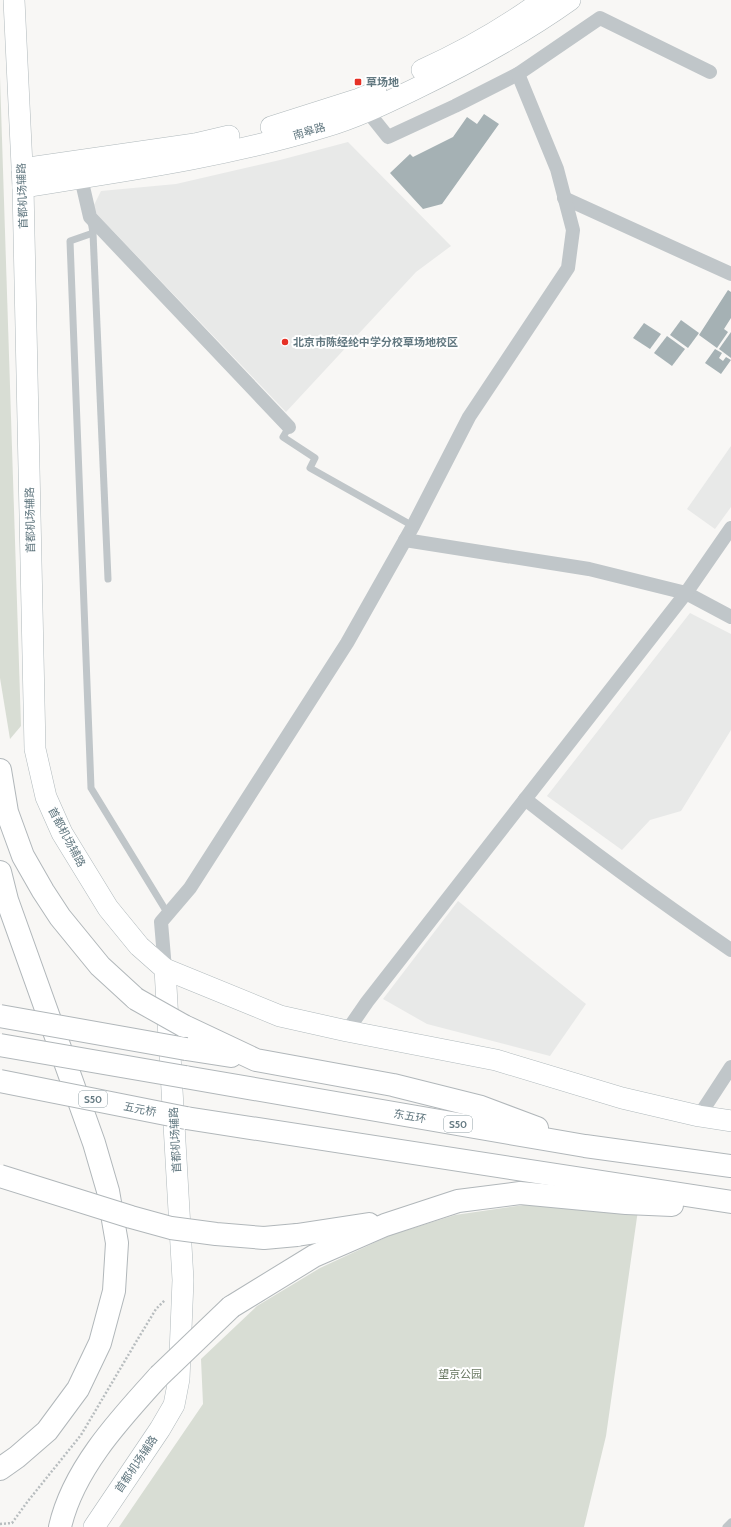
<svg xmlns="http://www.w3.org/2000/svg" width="731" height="1527" font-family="Cabin,'Noto Sans SC',sans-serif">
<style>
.built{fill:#e8e9e8}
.green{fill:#d8ddd4}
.building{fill:#a5b1b4}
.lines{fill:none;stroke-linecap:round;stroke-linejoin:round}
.secondary-casing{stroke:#b0b9bc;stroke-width:22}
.highway-casing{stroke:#b1b7ba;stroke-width:24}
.path{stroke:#b8bdbf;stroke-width:2.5;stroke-dasharray:2 2;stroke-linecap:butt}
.lane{stroke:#c0c6c9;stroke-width:7}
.street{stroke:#c0c6c9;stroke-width:14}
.secondary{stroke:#fff;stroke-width:21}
.highway{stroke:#fff;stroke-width:22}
.highway-bridge-casing{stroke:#b1b7ba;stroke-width:24;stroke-linecap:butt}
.highway-bridge{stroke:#fff;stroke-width:22}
.poi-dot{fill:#e63126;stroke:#fff;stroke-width:1.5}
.labels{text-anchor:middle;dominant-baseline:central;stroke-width:4;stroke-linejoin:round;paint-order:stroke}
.shield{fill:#fff;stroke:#91a0a6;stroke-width:1}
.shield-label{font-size:10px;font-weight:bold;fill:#627880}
.poi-label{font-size:11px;font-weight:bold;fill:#627880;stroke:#fff;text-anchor:start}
.street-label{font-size:11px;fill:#627880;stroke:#fff}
.park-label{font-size:11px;fill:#697861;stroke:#fff}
</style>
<rect width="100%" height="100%" fill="#f8f7f5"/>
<g class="built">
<polygon points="348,142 451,246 416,272 286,412 92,209 101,191 176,184 280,160"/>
<polygon points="731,446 731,507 715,529 687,509"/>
<polygon points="690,613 731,634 731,730 681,811 650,820 622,850 547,796"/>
<polygon points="458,901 586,1004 550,1056 427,1024 383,999"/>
</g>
<g class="green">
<polygon points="0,77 21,726 10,739 0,678"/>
<polygon points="524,1205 638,1210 606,1436 584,1527 119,1527 203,1404 201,1359 257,1306 320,1268 391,1235 455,1215"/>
</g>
<g class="building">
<polygon points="484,114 499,124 442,204 423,209 390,173 410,154 413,157 453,137 467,117 477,124"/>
<polygon points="728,290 731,292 731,318 724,329 728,332 717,348 699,335"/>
<polygon points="681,320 699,333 688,348 670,335"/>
<polygon points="644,323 661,334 650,349 633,338"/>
<polygon points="731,332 731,358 719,349"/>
<polygon points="667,336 685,349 672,366 654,353"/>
<polygon points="715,349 722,353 719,358 723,361 726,357 731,360 721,374 705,363"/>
</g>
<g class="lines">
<g class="secondary-casing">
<g id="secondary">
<polyline points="14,0 23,187 35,749 46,797 62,833 108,908 139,946 165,969 183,1280 179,1379 174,1405 160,1429 94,1527"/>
<path d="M422,70C464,51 506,27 543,0"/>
<polyline points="271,127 359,99 376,92"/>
<polyline points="22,169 195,144 229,136"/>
<path d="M23,187C124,171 226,157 324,127C355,118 384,104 413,90C467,64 521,35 570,0"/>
<polyline points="165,969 280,1016 347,1031 496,1060 622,1098 699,1116 731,1121"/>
</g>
</g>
<g class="highway-casing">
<g id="highway">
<polyline points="0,770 7,812 23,856 43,891 60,917 100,966 136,999"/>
<polyline points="0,872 7,900 94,1143 108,1191 117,1243 114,1291 100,1343 78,1389 47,1431 17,1457 0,1469"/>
<polyline points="184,1026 256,1060 393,1085 481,1107 537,1128"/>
<polyline points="186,1049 231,1056"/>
<polyline points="185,1077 585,1146 731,1166"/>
<polyline points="186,1118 731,1202"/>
<polyline points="297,1235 369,1224"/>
<polyline points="231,1307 314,1256 385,1225 458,1201 520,1193 626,1203 672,1205"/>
<path d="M60,1527C73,1469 120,1419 159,1376"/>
</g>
</g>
<polyline class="path" points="0,1524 12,1523 28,1501 81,1435 139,1337 156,1309 165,1300"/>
<g class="lane">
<polyline points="91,221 93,233 70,241 91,788 168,914"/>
<polyline points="93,233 108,579"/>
<polyline points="289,427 283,437 315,458 310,468 413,526"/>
<polyline points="726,1527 731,1522"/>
</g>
<g class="street">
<polyline points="359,108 368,112 388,137 455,106 518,74 600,18 710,72"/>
<polyline points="81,178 90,217 289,427"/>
<polyline points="564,198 731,274"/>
<polyline points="405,540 589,569 686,593 731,617"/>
<path d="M525,799C592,852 661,902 731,950"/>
<polyline points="165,969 161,922 190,888 347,643 413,526 469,417 568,268 573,230 557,169 518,74"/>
<polyline points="347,1031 367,1002 686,593 731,528"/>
<polyline points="699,1116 731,1067"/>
</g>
<use href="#secondary" class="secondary"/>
<use href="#highway" class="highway"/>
<g class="highway-bridge-casing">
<g id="highway-bridge">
<polyline points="136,999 184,1026"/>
<polyline points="0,1016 186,1049"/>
<polyline points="0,1045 185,1077"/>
<polyline points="0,1081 186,1118"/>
<polyline points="0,1176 131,1217 171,1228 216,1234 264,1238 297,1235"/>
<polyline points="159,1376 231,1307"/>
</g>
</g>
<use href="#highway-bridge" class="highway-bridge"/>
</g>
<g class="poi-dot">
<rect x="354" y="78" width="8" height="8" rx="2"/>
<circle cx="285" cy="342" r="4"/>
</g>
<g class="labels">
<g class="shield">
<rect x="79" y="1091" width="28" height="16" rx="3"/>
<rect x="444" y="1116" width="28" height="16" rx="3"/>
</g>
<g class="shield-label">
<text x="93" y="1099">S50</text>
<text x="458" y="1124">S50</text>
</g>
<g class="poi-label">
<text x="366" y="82">草场地</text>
<text x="293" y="342">北京市陈经纶中学分校草场地校区</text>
</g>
<g class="street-label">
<text transform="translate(309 131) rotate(-16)">南皋路</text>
<text transform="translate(22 196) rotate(-92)">首都机场辅路</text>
<text transform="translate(30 520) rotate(-91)">首都机场辅路</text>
<text transform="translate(67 837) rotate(62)">首都机场辅路</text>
<text transform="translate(140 1109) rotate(11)">五元桥</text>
<text transform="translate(410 1116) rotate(10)">东五环</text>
<text transform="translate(175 1140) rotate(-93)">首都机场辅路</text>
<text transform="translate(136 1464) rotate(-56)">首都机场辅路</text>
</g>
<g class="park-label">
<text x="460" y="1374">望京公园</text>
</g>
</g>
</svg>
